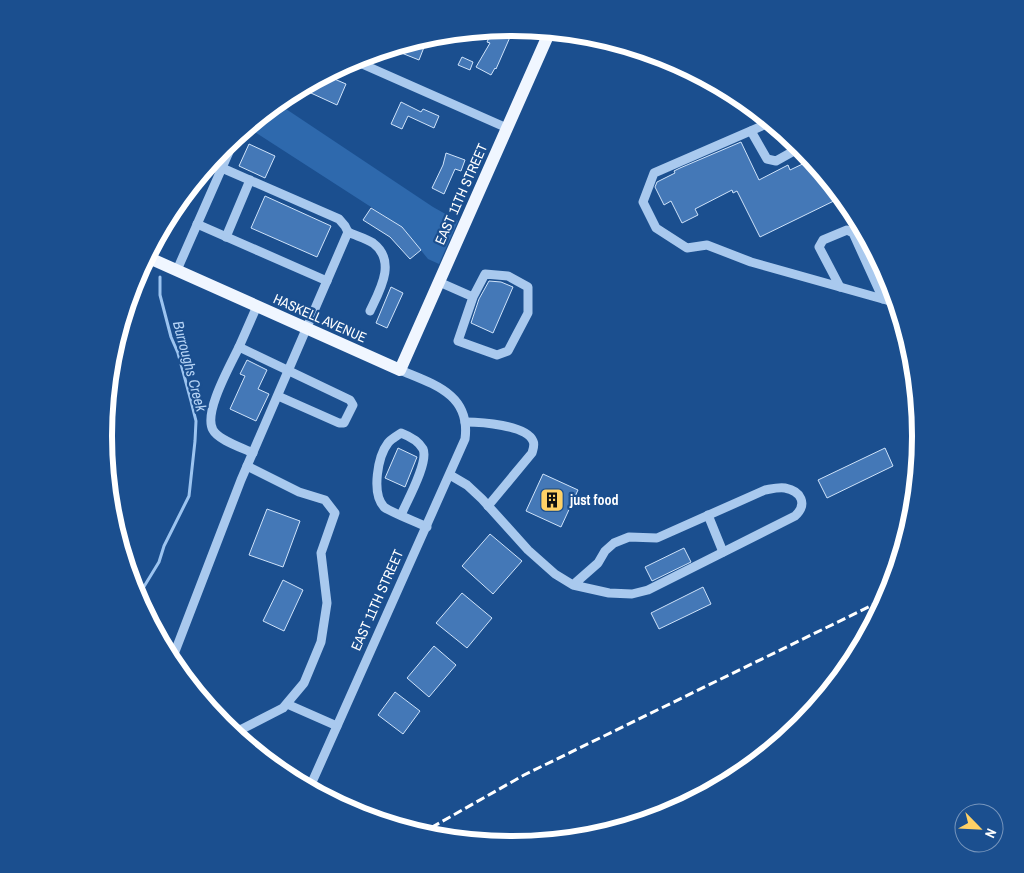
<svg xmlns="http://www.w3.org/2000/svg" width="1024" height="873" font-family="'Archivo Narrow',sans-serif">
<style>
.green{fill:#2e69ad}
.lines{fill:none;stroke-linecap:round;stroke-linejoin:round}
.stream{stroke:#9cc4f0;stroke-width:3}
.building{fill:#4478b7;stroke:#cfe3fa}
.minor{stroke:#a9c9ee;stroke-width:9}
.major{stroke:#f0f6ff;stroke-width:12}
.rail{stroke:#fff;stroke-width:3;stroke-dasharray:9 4;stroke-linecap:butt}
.labels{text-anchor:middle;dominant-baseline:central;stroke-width:4.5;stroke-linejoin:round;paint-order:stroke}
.street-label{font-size:14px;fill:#fff;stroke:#1b4f8f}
.poi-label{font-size:14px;font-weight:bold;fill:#fff;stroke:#1b4f8f;text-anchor:start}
.water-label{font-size:15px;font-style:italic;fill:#b5d3f5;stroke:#1b4f8f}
.rim{fill:none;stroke:#fff;stroke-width:6}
</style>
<rect width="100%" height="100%" fill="#1b4f8f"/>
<g class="green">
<path d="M558,32L592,35L669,59L675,62C642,62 619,50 588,43C576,40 565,45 554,40Z"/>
<polygon points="277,103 433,207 458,221 439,264 428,259 402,227 247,127"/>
<polygon points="195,181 179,217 157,253 150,250 172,209"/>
</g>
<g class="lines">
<polyline class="stream" points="137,598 159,562 164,546 189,496 195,441 196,421 191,401 178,353 171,337 160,295 160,277"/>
</g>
<g class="building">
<polygon points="514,28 496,69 495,68 491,75 476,67 490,43 487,42 493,29"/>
<polygon points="428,37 419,60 389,48 402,44"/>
<polygon points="462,57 473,62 470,70 458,65"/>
<polygon points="325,75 346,84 337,105 300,88"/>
<polygon points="401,102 421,112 423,109 439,116 434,128 408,116 402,129 391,124"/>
<polygon points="741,142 759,180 788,165 790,170 811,160 842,197 760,237 737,191 733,193 732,190 695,209 698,215 682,223 671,201 664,205 655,187 657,182 675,173 674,171 680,168"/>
<polygon points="249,144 275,156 265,178 239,166"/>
<polygon points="446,153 465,160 461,171 455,169 444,194 432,188 443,165"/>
<polygon points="265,196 331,226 317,257 251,228"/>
<polygon points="371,208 402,227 421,250 410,259 390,237 363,220"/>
<polygon points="489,281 501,282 513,287 493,333 471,323 479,299"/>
<polygon points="391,287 403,293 387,328 376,323"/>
<polygon points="247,360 267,370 258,389 269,394 256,421 230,409 245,376 240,374"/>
<polygon points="398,448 417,457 405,487 385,478"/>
<polygon points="885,448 893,466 827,498 818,480"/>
<polygon points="543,474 578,490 561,527 526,511"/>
<polygon points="267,509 300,521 283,567 249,555"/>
<polygon points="490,534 522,561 493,594 462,566"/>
<polygon points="684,548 691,562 652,581 645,567"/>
<polygon points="283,580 303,590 284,631 263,621"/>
<polygon points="703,587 711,604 659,629 651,613"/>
<polygon points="462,593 492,618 467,648 436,623"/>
<polygon points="434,646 456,665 429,697 407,678"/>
<polygon points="395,692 420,711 403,734 378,715"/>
</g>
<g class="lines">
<g class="minor">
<polyline points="353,60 507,128"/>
<polyline points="771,122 654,173 643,202 656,228 687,248 707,245 751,262 897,303"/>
<polyline points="751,131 767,159 776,161 801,147"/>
<polyline points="197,224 327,281"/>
<path d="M348,232C356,236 366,238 373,243C397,261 380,290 370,311"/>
<polyline points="226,237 250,180"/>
<polyline points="177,270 236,136"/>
<polyline points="439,282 473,297 485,274 508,276 528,287 528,313 508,351 497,355 458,341 473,297"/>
<polyline points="840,287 819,247 823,240 847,230 853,233 883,299"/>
<polyline points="239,347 257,306"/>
<path d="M465,422C481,422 526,425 533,441C535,445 533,449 532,453L488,506"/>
<path d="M253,453C243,448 218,440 213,430C203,413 230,366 239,347L350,400L353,405L344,423H339L278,396"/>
<path d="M450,475L467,485L482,499L528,550L555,574L573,585L609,593L632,594L648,590L795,516C808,504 801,491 785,488C778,487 771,489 765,490L657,538L629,537L614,543L605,551L598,563L573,585"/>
<path d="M401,515C407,501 429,462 423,449C418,440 409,436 401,433C397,436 391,439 388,443C378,456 371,493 384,507C388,511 419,523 427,527"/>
<polyline points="708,515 723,552"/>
<polyline points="171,662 241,480 348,232 345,226 339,219 222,168"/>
<polyline points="287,704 337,726"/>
<polyline points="229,731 242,729 283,708 304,683 321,642 327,603 321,553 335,513 325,500 299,492 247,466"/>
<path d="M309,789L465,439C471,394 433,384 400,370"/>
</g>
<polyline class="major" points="147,257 400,370 550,31"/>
<polyline class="rail" points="420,834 524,775 887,598"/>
</g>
<defs>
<g id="building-square" transform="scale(1.25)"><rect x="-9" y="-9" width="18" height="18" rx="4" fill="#ffd166" stroke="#1b4f8f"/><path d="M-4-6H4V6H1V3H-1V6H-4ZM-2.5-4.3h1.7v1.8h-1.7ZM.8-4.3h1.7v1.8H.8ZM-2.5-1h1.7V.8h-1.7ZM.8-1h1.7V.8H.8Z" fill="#111"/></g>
</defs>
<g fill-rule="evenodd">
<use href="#building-square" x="552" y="500"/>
</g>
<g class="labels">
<g class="street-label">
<text transform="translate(461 194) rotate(-66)">EAST 11TH STREET</text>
<text transform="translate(320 318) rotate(24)">HASKELL AVENUE</text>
<text transform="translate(377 600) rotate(-66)">EAST 11TH STREET</text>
</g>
<g class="poi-label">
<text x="570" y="500">just food</text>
</g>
<g class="water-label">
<text transform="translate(190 366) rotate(75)">Burroughs Creek</text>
</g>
</g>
<path d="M0 0H1024V873H0ZM112 436a400 400 0 1 1 800 0a400 400 0 1 1-800 0Z" fill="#1b4f8f" fill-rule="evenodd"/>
<path class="rim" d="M112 436a400 400 0 1 1 800 0a400 400 0 1 1-800 0Z"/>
<g transform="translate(979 828) rotate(114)"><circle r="24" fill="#1b4f8f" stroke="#7695bc"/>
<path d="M0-4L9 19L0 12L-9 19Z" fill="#ffd166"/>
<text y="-8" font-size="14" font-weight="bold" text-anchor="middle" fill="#ffffff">N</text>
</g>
</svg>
